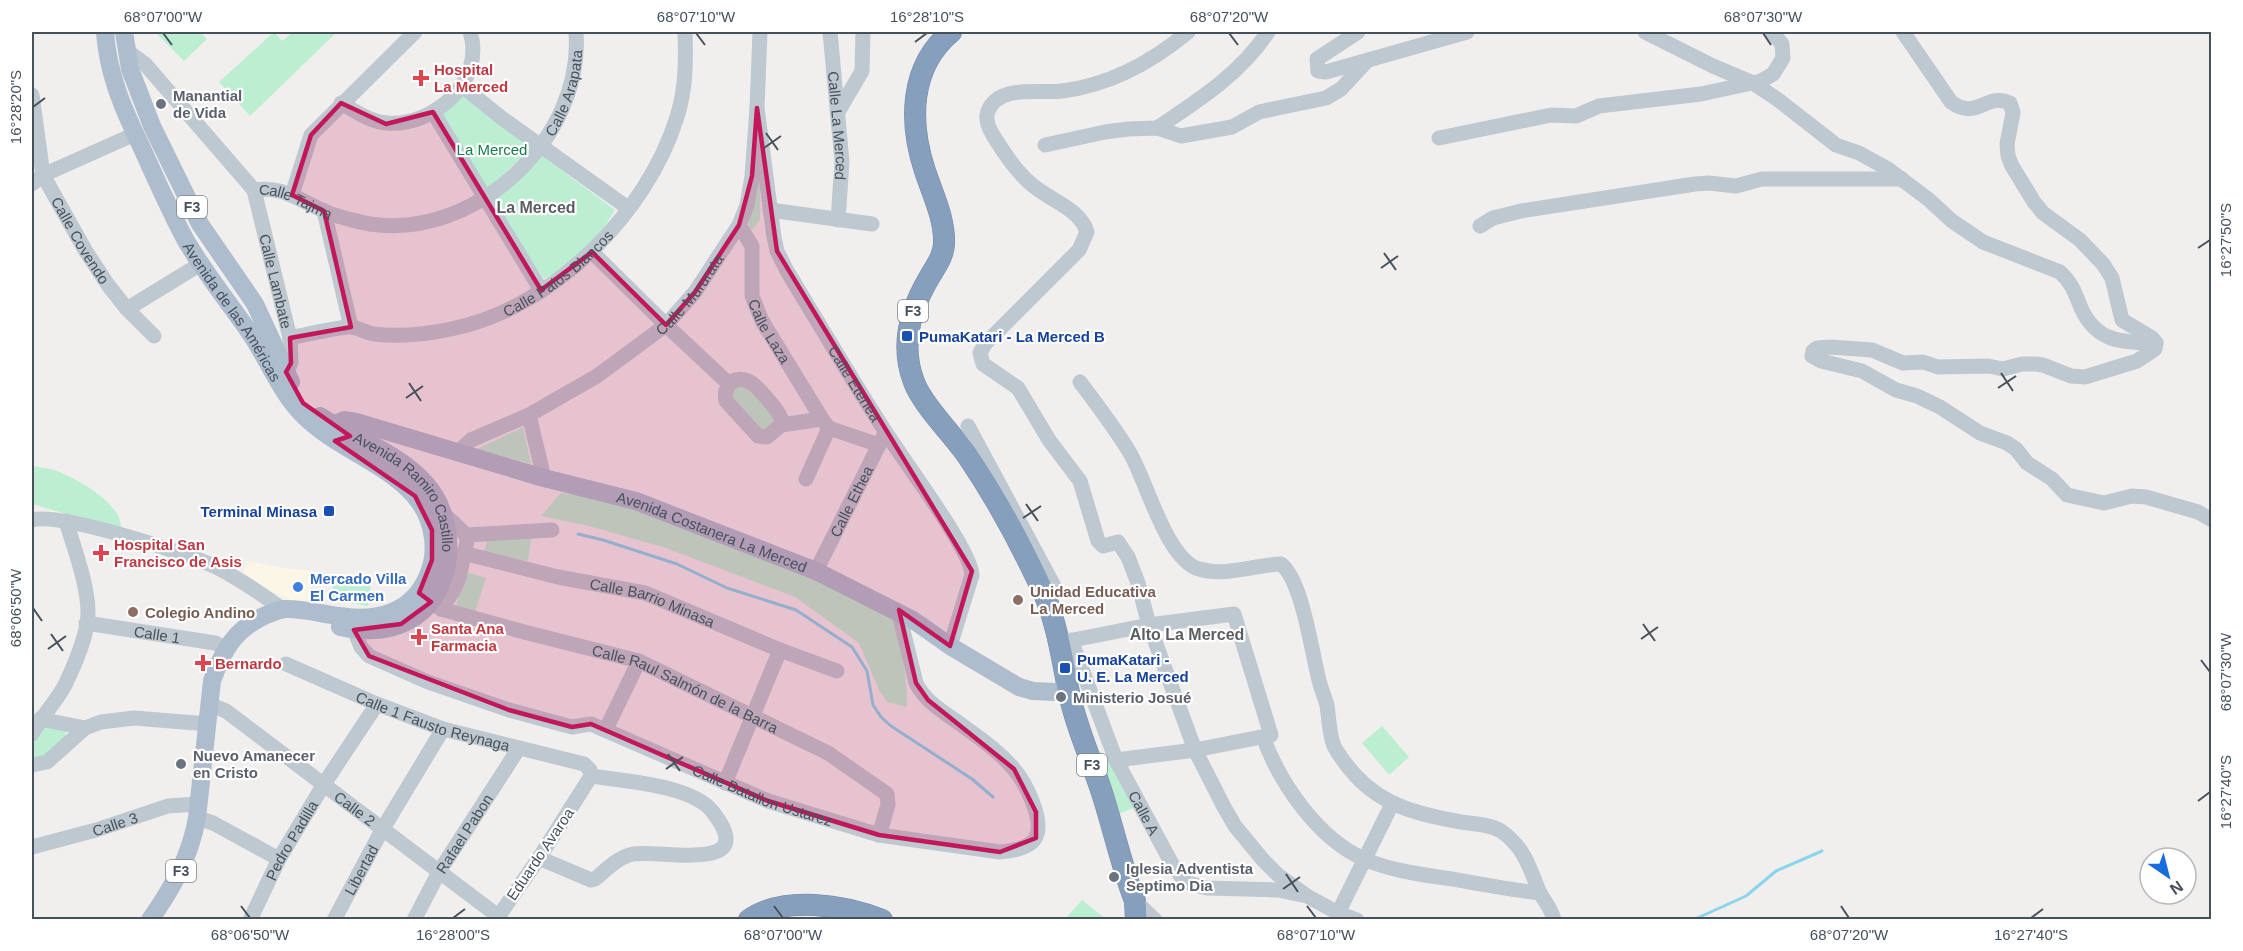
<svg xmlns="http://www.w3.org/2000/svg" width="2243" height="951" font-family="Helvetica,sans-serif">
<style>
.commercial{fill:#fcf6e7}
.green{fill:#bcefd1}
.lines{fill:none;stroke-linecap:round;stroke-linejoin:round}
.stream{stroke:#89d5ec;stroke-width:3}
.highway-casing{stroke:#718aa9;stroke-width:22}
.minor{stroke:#bec8d0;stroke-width:15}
.major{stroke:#aebdcd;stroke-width:18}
.highway{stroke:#869fbd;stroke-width:21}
.marked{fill:#c2185b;fill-opacity:0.2;stroke:#c2185b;stroke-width:4.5;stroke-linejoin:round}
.ticks{fill:none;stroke:#46515c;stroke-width:2}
.health-dot{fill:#e0444e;stroke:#fff;stroke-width:2}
.worship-dot{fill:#6b7280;stroke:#fff;stroke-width:2}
.transit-dot{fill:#1a4fb4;stroke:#fff;stroke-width:2}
.shop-dot{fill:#3f7fe0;stroke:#fff;stroke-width:2}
.education-dot{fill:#8d6e63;stroke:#fff;stroke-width:2}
.labels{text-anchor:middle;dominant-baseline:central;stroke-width:4.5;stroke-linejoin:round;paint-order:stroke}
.shield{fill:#fff;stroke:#7e858d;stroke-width:1.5}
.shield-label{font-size:14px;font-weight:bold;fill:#46515c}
.health-label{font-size:15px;font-weight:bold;fill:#be3a42;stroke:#fff;text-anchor:start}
.street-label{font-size:15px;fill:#46515c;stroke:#fff}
.worship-label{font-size:15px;font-weight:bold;fill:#5b616d;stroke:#fff;text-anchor:start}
.park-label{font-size:15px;fill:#177d4c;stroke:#fff}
.transit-label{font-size:15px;font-weight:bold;fill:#164399;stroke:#fff;text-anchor:start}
.shop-label{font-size:15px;font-weight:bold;fill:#366cbe;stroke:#fff;text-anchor:start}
.education-label{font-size:15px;font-weight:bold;fill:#785e54;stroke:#fff;text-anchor:start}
.neighbourhood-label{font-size:16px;font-weight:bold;fill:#5b5e63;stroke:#fff}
.neatline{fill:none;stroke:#46515c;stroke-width:2}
.ticks-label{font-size:15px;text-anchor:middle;fill:#46515c}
</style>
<rect width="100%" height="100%" fill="#f1eeee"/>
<polygon class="commercial" points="247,561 283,568 313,571 309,604 295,603 267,589 243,572"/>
<g class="green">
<polygon points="155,32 200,32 207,39 184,61"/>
<polygon points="274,32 282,41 293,32 337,32 250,116 219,82"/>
<polygon points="463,94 532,148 486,190 441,114"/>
<path d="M541,155L615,210C598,239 574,263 544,279L490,199Z"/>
<polygon points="760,178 760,220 753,229 750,229 748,220 756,181"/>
<polygon points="740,385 746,385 775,416 776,421 764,431 760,430 729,395"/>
<polygon points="523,427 531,464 477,449"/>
<path d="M32,466C39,467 47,468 55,470C76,478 124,504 121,530L32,504Z"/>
<path d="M561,493L613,499L763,554L894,618C902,648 907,676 907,707L887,702L879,690L859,643L795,597L666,548L589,526L541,516Z"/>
<polygon points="531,537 528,561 484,552 487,541"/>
<polygon points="466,572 486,578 475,612 456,606"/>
<polygon points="334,579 371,585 368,606 331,600"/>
<polygon points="1382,726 1409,757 1389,775 1362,743"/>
<path d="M46,727L65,730L66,737L48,755L32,760C32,747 34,735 46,727Z"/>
<polygon points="1099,752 1110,757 1136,807 1119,814"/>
<polygon points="1082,900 1106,919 1069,919 1067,917"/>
</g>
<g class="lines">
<g class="stream">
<polyline points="578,534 603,540 677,564 727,588 796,610 852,647 867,671 873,705 881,717 891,726 972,779 993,797"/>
<polyline points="1693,920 1746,896 1776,871 1822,851"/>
</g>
<g class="highway-casing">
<g id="highway">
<path d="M951,32C909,67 909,123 925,171C933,195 945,219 944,244C943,258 935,267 929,278C910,310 900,346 914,382C922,404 952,434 967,455C997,499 1023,548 1045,596C1057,625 1062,658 1068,688C1075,725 1092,761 1103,796C1114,831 1122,867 1135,901L1136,920"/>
<path d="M749,920C784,895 844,905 882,920"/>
</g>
</g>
<g class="minor">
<path id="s1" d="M830,32L842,162L838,220"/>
<path d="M1188,32C1152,62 1110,85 1062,91C1038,94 999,84 988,111C984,121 991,132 996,140C1006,156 1016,171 1030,183C1048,200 1080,208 1087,232L1079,250L985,344L980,353L983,364L1018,388L1049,440L1080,481L1098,541L1103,546L1118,542L1128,557L1138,583L1149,625L1195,750L1224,807L1235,826L1263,860L1278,875L1307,896"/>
<polyline points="1358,32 1317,59 1318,71 1326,72 1467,32"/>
<path d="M1645,32L1713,66L1753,83L1777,99L1836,145L1859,153L1888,169L1928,199L1952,221L1983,242L2060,272C2072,283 2075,293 2081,308C2097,343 2122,342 2156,343"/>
<path d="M1903,32L1951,102C1977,121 1986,92 2010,103L2013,113L2007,144L2008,156L2012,166L2034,202L2043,213L2080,240L2103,264L2112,278L2122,320L2152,338L2156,343L2155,349L2137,361L2085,377L2071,376L2043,365L2036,364H2022L2003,369L1988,366L1938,367L1923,362L1903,363L1872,350L1831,347L1817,348L1813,351L1812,356L1821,361L1862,371L1896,390L1917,396L1940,407L1980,433L2007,443L2016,449L2027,463L2052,479L2067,495L2104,503L2132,496L2146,497L2198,512L2212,520"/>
<path id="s2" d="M126,50L145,64L254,190L290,338L291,363L286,372"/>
<polyline points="462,86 503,119 628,208"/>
<path id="s3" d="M32,95L43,175L85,250L108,285L127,309L154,336"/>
<path d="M341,103C355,111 371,122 387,123C434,127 486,80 470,32"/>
<path id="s4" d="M757,108L774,237L777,251L787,271C820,325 851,379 885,431C901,457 972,551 972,575L950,646"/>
<polyline points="433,112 541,290"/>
<polyline points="838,112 862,71 863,32"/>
<path d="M1157,128C1199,100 1240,74 1268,32"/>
<polyline points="1439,138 1551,115 1576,116 1599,106 1701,94 1761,81 1773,74 1783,58 1782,44 1772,32"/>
<polyline points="1045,145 1105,132 1128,129 1157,128 1181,136 1232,127 1259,112 1326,98 1341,89 1368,60"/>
<polyline points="32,184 43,175 135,134"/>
<path id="s5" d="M254,190C283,186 297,199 322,210C336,217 355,221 370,224C476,240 584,138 576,32"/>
<polyline points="292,195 311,135 415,32"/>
<polyline points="770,210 872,224"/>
<polyline points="324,211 351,327"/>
<path id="s6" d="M739,225L752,246V296L762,321L822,419L829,428L879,445"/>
<polyline points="1480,226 1493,218 1521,211 1695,184 1709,183 1736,186 1762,179 1902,179"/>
<polyline points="592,252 666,325 729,384"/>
<polyline points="127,309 202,263"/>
<path id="s7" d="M290,338C309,334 329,329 348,327C357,326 366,333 374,334C399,337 428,334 451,329C552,309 647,214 677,117C686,89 686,61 685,32"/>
<path d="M1080,382C1097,405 1115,428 1130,453C1147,482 1166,559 1199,569C1225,577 1255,565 1281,564C1303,581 1312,656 1320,684C1322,691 1325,698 1327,705C1329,718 1329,734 1334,746C1339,756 1348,767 1355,775C1384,807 1422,815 1461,822C1474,824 1490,824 1501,831C1525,848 1529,867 1539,891C1544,901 1552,909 1554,920"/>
<polyline points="529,415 544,478"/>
<path d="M781,425C782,421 782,420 780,416C777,409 755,383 748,381C733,375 723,387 726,401L758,436L767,437L781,425L822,419"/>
<polyline points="968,426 1054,586 1054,592 1045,596"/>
<path id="s8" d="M459,451L471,440L529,415L597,376L666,325L695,292L739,225L747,205L752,176L757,108L760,32"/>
<polyline points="806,479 829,428"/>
<path d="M32,520C60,512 182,552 212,565C237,577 260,593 282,609"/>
<polyline points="466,535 552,530"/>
<path id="s9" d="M463,553L558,577L645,593L780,650L837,671"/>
<path id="s10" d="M816,571L883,437"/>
<path id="s11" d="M423,596L441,609L528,633L639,661L828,753L887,794L888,805L879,835"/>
<polyline points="441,609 452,593 459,578 467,541 466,535 443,513"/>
<path id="s12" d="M355,621L354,630L361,647L369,656L428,682L509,710L572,727L591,724L768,801L879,835L1000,852C1010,851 1027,849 1034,840C1047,823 1025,782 1013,768C1000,753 983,740 967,729C948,714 927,705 916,683L899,614"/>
<path id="s13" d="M86,623L215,643L227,649"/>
<path id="s14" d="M1071,640L1116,760L1172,864L1183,879L1192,884L1207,888L1278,890L1307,896L1338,913L1357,920"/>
<polyline points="1058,643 1149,625 1234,614 1271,735 1195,750 1116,760"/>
<path id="s15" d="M286,664L377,704L443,729L584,764L590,770L591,776L539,858L496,920"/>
<path id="s16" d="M209,704L226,711L498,916"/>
<polyline points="40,719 85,728 101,722 134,718 208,724"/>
<polyline points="606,729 639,661"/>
<path d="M32,734C41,717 56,702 65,685C75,664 89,633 88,610C87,582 74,548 66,521"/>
<path d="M1263,737C1280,783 1317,838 1364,859C1394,872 1426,875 1458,880C1485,885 1512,890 1540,893"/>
<polyline points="32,765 47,762 85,728"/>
<polyline points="725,783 780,650"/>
<polyline points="197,818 213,823 279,859"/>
<path id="s17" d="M32,847L96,830L168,806L198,804"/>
<path d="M539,858L591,880L595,879C606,870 618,857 633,854C661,849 763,875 712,811C691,785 623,781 591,776"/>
<polyline points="1135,901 1155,920"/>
<polyline points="1338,913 1392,804"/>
<path id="s18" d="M250,920L279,859L324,784L377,704"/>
<path id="s19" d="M334,920L382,830L443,729"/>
<path id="s20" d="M414,920L439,872L519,748"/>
</g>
<g class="major">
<path id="s21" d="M105,32C108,74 123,109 141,146C155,177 169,209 185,239C205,274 232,306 254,339C270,365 283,396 305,417C337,449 396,467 420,503C434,523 438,553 428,575C413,613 376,622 339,616C321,614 302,608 284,609C278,610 272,613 266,615C235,629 223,650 212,681L197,818C190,857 173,887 150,920"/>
<polyline points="124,32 130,69 152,126 200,224 255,304 291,382"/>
<path id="s22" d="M320,416C355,439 400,453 427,485C458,521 456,589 415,617C392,632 367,633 340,627"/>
<path id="s23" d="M334,425L344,420L356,422L544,478L636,501L816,571L913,620L950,646L1019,687L1033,691L1055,692L1068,689"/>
</g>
<use href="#highway" class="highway"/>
</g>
<path class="marked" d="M341,103L386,124L433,112L541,290L592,252L666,325L695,292L739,225L752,176L757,108L777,251L972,571L950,646L899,610L916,683L928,700L1014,769L1036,812V838L1000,852L879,835L768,801L591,724L572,727L509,710L369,656L354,630L401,624L431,602L419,593L432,560V530L415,496L335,441L350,436L303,403L286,372L291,363L290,338L351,327L324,211L292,195L311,135Z"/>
<path class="ticks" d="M163,33L172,45M696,33L705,45M1229,33L1238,45M1763,33L1771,45M915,42L927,33M33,107L45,98M766,133L778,150M764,148L781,136M2198,248L2210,240M1384,253L1396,270M1381,268L1398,256M2001,373L2013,391M409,383L421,401M1998,388L2016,376M406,398L423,386M1026,504L1038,521M1023,518L1041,506M33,608L42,621M1643,624L1655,641M51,634L63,651M1641,639L1658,627M48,649L66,636M2201,660L2210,672M668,754L680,771M666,769L683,757M2198,801L2210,792M1286,874L1298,892M1283,889L1300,877M241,906L250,918M774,906L783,918M1307,906L1316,918M1841,906L1849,918M453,918L465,909M2031,918L2043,909"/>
<g class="health-dot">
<path d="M418 69h6v6h6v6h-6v6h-6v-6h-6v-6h6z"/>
<path d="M98 544h6v6h6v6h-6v6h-6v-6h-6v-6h6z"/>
<path d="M416 628h6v6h6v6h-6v6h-6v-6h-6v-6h6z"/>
<path d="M200 654h6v6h6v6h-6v6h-6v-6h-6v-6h6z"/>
</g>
<g class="worship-dot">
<circle cx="161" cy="104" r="6"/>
<circle cx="1061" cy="697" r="6"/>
<circle cx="181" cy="764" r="6"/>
<circle cx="1114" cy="877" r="6"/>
</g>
<g class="transit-dot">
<rect x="901" y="330" width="12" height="12" rx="3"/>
<rect x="323" y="505" width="12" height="12" rx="3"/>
<rect x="1059" y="662" width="12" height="12" rx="3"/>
</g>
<circle class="shop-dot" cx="298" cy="587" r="6"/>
<g class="education-dot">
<circle cx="1018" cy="600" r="6"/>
<circle cx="133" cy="612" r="6"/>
</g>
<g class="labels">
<g class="shield">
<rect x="177" y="196" width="30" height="22" rx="4.5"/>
<rect x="898" y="300" width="30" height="22" rx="4.5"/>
<rect x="1077" y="754" width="30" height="22" rx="4.5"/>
<rect x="166" y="860" width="30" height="22" rx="4.5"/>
</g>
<g class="shield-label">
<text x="192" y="207">F3</text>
<text x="913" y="311">F3</text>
<text x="1092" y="765">F3</text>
<text x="181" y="871">F3</text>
</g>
<g class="health-label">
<text x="434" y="69">Hospital<tspan x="434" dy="17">La Merced</tspan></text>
<text x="114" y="544">Hospital San<tspan x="114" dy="17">Francisco de Asis</tspan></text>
<text x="431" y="628">Santa Ana<tspan x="431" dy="17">Farmacia</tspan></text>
<text x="215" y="663">Bernardo</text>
</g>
<g class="street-label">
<text stroke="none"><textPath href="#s5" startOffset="378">Calle Arapata</textPath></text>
<text stroke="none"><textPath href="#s1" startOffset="94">Calle La Merced</textPath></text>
<text stroke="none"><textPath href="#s5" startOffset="44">Calle Tajma</textPath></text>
<text stroke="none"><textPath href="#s3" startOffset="156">Calle Covendo</textPath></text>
<text stroke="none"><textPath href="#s7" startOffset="286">Calle Palos Blancos</textPath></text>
<text stroke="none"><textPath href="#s2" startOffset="284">Calle Lambate</textPath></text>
<text stroke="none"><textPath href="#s8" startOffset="282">Calle Mururata</textPath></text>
<text stroke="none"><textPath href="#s21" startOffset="310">Avenida de las Américas</textPath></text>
<text stroke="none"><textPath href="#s6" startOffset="114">Calle Laza</textPath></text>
<text stroke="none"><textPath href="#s4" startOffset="298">Calle Etenea</textPath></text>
<text stroke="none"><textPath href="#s22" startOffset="120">Avenida Ramiro Castillo</textPath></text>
<text stroke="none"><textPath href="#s10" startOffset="78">Calle Ethea</textPath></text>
<text stroke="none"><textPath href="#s23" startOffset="396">Avenida Costanera La Merced</textPath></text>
<text stroke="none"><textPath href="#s9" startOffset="196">Calle Barrio Minasa</textPath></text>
<text stroke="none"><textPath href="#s13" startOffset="72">Calle 1</textPath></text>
<text stroke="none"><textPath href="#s11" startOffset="280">Calle Raul Salmón de la Barra</textPath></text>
<text stroke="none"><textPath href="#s15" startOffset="158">Calle 1 Fausto Reynaga</textPath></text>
<text stroke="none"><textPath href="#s12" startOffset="460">Calle Batallon Ustarez</textPath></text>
<text stroke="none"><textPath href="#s16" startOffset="180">Calle 2</textPath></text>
<text stroke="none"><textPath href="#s14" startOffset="188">Calle A</textPath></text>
<text stroke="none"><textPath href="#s17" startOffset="86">Calle 3</textPath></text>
<text stroke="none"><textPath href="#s20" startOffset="100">Rafael Pabon</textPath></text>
<text stroke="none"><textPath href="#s18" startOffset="90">Pedro Padilla</textPath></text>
<text transform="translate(540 854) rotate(-56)">Eduardo Avaroa</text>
<text stroke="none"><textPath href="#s19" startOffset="57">Libertad</textPath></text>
</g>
<g class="worship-label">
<text x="173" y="95">Manantial<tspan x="173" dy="17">de Vida</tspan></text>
<text x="1073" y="697">Ministerio Josué</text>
<text x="193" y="755">Nuevo Amanecer<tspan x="193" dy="17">en Cristo</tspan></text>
<text x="1126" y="868">Iglesia Adventista<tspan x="1126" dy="17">Septimo Dia</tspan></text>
</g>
<g class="park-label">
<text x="492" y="149">La Merced</text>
</g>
<g class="transit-label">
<text x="919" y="336">PumaKatari - La Merced B</text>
<text x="317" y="511" text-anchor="end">Terminal Minasa</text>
<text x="1077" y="659">PumaKatari -<tspan x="1077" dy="17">U. E. La Merced</tspan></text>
</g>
<g class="shop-label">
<text x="310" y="578">Mercado Villa<tspan x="310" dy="17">El Carmen</tspan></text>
</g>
<g class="education-label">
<text x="1030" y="591">Unidad Educativa<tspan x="1030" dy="17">La Merced</tspan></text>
<text x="145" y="612">Colegio Andino</text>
</g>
<g class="neighbourhood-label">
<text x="536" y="207">La Merced</text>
<text x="1187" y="634">Alto La Merced</text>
</g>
</g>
<rect width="2243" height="951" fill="none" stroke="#ffffff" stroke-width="66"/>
<g transform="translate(2168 876) rotate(145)"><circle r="28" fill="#ffffff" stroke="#b5b9be" stroke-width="1.5"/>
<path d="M0-4.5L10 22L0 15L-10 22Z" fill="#196ce0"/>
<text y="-9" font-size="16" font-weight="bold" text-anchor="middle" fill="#46515c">N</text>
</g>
<rect x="33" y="33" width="2177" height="885" class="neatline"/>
<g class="ticks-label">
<text x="163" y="22">68°07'00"W</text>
<text x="696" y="22">68°07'10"W</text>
<text x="927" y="22">16°28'10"S</text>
<text x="1229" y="22">68°07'20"W</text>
<text x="1763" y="22">68°07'30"W</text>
<text transform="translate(16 107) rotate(-90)" y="5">16°28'20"S</text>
<text transform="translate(2226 240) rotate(-90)" y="5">16°27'50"S</text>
<text transform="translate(16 608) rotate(-90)" y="5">68°06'50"W</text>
<text transform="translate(2226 672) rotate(-90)" y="5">68°07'30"W</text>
<text transform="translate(2226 792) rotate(-90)" y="5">16°27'40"S</text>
<text x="250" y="940">68°06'50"W</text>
<text x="453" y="940">16°28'00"S</text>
<text x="783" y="940">68°07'00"W</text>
<text x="1316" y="940">68°07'10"W</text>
<text x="1849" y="940">68°07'20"W</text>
<text x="2031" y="940">16°27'40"S</text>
</g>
</svg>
